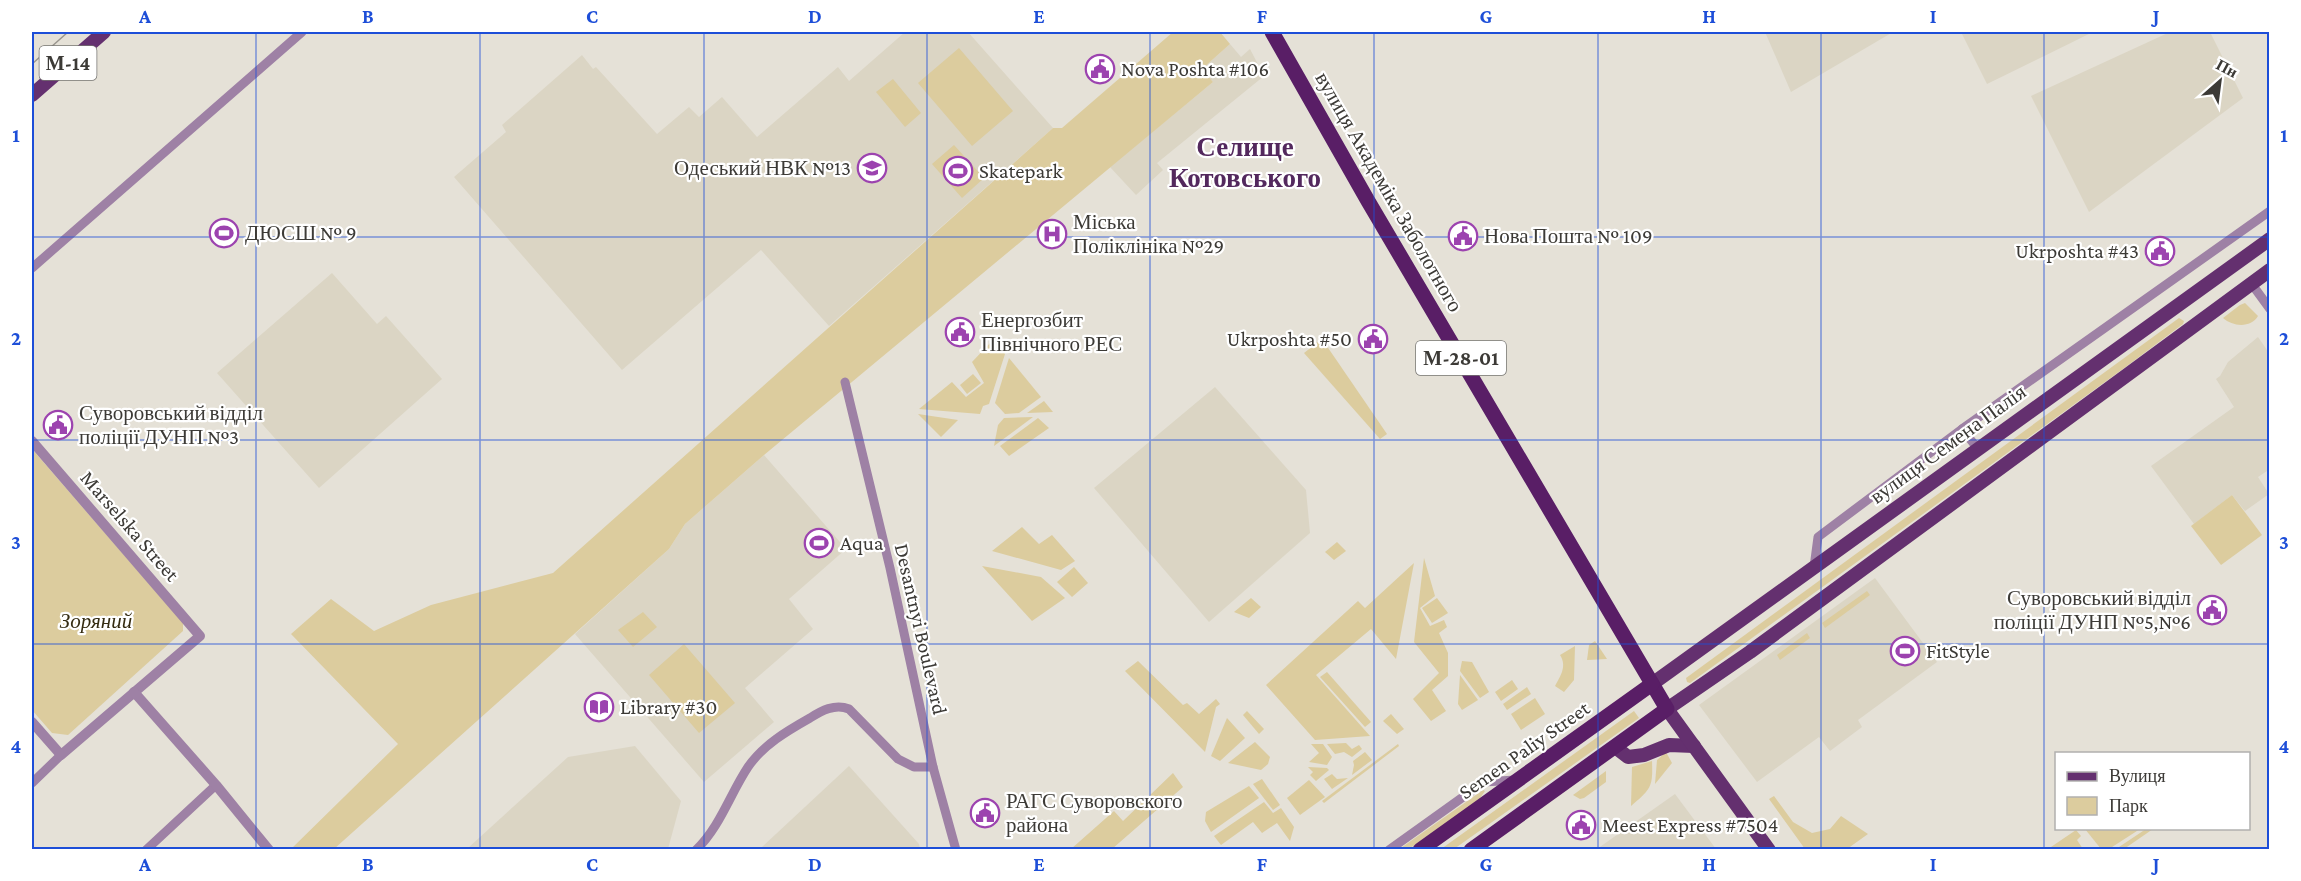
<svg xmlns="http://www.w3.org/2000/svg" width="2301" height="881" font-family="'Crimson Pro',serif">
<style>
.built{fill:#dbd5c4}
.green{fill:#dccc9e}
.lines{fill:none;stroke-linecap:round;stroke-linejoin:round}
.minor{stroke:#9e81a5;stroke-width:9}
.tertiary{stroke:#9e81a5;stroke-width:10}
.primary{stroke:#64306f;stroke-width:14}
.trunk{stroke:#591e66;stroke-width:15}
.tram{stroke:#99958e;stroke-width:1.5}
.grid{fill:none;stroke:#1d4ed8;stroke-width:1.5;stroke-opacity:0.55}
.labels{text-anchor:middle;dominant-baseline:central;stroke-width:4.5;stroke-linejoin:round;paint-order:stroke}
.shield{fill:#fff;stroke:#767572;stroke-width:1.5}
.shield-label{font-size:20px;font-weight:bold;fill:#3c3a36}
.poi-label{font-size:21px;fill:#3c3a36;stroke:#fff;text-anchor:start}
.street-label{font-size:21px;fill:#3c3a36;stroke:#fff}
.park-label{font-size:21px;font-style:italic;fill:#352c12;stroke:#fff}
.district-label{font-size:27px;font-weight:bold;fill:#53285d;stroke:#fff}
.neatline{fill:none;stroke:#1d4ed8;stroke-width:2}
.grid-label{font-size:20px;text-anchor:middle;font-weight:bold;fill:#1d4ed8}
</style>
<rect width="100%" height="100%" fill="#e5e1d7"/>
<g class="built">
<polygon points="905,32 968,32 1053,128 829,326 761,250 622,370 454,177 506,132 502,125 582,55 593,69 596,67 657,134 689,107 699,117 722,97 757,137 838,67 849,81"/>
<polygon points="1765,32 1893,32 1791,92"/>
<polygon points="1961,32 2093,32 1987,84"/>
<polygon points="2170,32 2210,32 2243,98 2089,212 2031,96"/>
<polygon points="1230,44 1241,57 1250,49 1264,76 1157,163 1163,170 1136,195 1110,167 1213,82 1202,69"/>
<polygon points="332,273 377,324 386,316 442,379 319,488 217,373"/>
<polygon points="2258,337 2269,353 2270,469 2258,477 2269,494 2245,511 2232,495 2194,524 2151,466 2234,407 2216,379 2220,376 2228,362"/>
<polygon points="1215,387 1306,490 1310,533 1209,622 1094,488"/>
<polygon points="764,455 846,549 789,599 813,629 745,688 774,722 704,782 575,634 669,549 685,524"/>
<polygon points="1875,578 1937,662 1858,720 1862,727 1830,751 1819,737 1757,782 1699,705"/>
<polygon points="635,746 681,801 668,849 468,848 568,757"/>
<polygon points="849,766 919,844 920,849 764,849 762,847"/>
<polygon points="1675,794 1716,849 1597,849"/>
</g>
<g class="green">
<polygon points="1173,32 1220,32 1230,44 1202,69 1213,82 764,455 685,524 669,549 334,849 290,850 398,744 291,634 331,599 374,631 431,605 553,573 1053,128 1062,128"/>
<polygon points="959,48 1013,111 972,146 918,83"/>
<polygon points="893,79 921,113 905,127 876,92"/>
<polygon points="954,145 984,178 962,198 932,164"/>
<path d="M2245,303L2258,316C2251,328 2233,327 2223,318L2240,305Z"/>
<polygon points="2179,318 2184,321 2183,324 2127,366 1690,683 1687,682 1686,678"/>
<polygon points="1322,339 1387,434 1380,439 1304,353"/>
<polygon points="993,340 1005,354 989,404 983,406 980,414 919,409 952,382 966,397 984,383 972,362"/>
<polygon points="1009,358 1041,397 1019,413 1005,414 995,403"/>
<polygon points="973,374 981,383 967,394 960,385"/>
<polygon points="1044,401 1053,412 1027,413"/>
<polygon points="918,414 958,420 941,437"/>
<polygon points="1033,417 994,446 998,425 1004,418"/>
<polygon points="1038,418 1049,428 1009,456 1000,446"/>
<polygon points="32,449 183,623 183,631 68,735 52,733 32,710"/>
<polygon points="2232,495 2262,535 2221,565 2191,526"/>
<polygon points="1022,527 1039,544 1052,535 1075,561 1061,570 992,551"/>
<polygon points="1337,542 1346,551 1334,560 1325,552"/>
<polygon points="1424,558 1435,596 1420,608 1430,626 1444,620 1447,627 1439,633 1448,653 1448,676 1432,690 1446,711 1431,721 1413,699 1439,673 1414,642"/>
<polygon points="1414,563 1396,659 1371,629 1316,675 1370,736 1315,740 1266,685 1358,601 1365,608"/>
<polygon points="982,566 1041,577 1065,598 1032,621"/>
<polygon points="1074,567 1088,583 1072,597 1057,582"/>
<polygon points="1867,591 1870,595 1825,628 1822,623"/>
<polygon points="1251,598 1261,607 1249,618 1234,612"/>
<polygon points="1437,598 1448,613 1432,623 1422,608"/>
<polygon points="643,612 657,627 633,647 618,630"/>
<polygon points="1807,633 1810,638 1780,660 1777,655"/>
<polygon points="1595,641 1607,659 1587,660 1589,645"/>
<polygon points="684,644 735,703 699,733 649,675"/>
<path d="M1575,646L1574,680L1564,692L1555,686C1561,675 1567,666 1560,655Z"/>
<polygon points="1138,661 1183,705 1187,703 1199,714 1216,699 1220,704 1216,707 1205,752 1125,671"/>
<polygon points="1462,661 1472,662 1489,692 1480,698 1460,671"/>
<polygon points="1327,672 1371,722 1365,727 1320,677"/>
<polygon points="1460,675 1478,700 1462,710 1458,704"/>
<polygon points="1512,680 1518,689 1501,701 1495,692"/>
<polygon points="1527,687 1531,694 1507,710 1503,704"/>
<polygon points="1535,698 1545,714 1521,730 1511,714"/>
<polygon points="1247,711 1264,729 1259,734 1243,715"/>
<polygon points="1634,711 1639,718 1454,849 1441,849"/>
<polygon points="1391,714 1404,729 1397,734 1383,721"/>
<polygon points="1227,718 1245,738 1220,761 1211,756"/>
<polygon points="1255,742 1270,757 1268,764 1261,770 1228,763"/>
<polygon points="1346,743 1352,749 1359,745 1362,749 1352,757 1344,752 1335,754 1327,744"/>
<polygon points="1311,744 1323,744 1332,757 1327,765 1309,762 1319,753"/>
<polygon points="1398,744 1399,746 1324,803 1322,801"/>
<polygon points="1365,752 1372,760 1352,775 1354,765 1353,761"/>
<polygon points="1666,752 1672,763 1655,784 1657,760"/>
<path d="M1652,761C1653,787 1651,789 1631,806L1632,767Z"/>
<polygon points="1308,767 1327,768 1329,770 1316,781 1310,775 1313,772"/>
<polygon points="1606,771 1606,782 1584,798 1580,799 1573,795"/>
<polygon points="1173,773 1183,787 1112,849 1071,849 1114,811 1123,821"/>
<polygon points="1332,774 1337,779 1348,778 1332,789 1324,779"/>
<polygon points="1262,779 1280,805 1273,810 1253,784"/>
<polygon points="1309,780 1325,797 1300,815 1287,798"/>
<polygon points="1249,786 1259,798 1211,832 1205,821 1206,812"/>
<polygon points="1483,790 1485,791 1478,801 1409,849 1398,850"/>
<polygon points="1774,796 1793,822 1812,833 1830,829 1841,816 1868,834 1847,849 1805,849 1769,799"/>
<polygon points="1264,802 1273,813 1281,808 1294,827 1290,841 1277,823 1262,833 1253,822 1221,845 1214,836"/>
<polygon points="2085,829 2140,829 2109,849 2101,849"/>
<polygon points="2146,829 2153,829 2124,849 2116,849"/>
<polygon points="2076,830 2081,836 2077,840 2083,849 2048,849"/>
</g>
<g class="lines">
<g class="minor">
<polyline points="32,268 302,32"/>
<polyline points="2251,283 2270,309"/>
<polyline points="845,382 890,568 933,767 956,850"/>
<polyline points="1962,429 1978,449"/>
<polyline points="1814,567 1818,537 1962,429 2270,211"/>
<polyline points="32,783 61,755"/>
<polyline points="146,850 216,785"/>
<path d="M696,850C720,827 730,794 748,767C763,745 787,731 810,718C821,711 835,703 849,709L898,759L914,767H933"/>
<polyline points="1389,850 1484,782 1515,780"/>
</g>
<g class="tertiary">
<polyline points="32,441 200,636 61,755 32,722"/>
<polyline points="134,692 216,785 269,850"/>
</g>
<g class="primary">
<polyline points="32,95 104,32"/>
<polyline points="1652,684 2270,239"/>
<polyline points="1615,747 1628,757 1644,755 1669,745 1694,746"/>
<polyline points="1769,850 1667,709 1750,652 2270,270"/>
</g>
<g class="trunk">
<polyline points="1272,32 1368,201 1667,709 1471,850"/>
<polyline points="1420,850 1652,684"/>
</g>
<polyline class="tram" points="32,64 68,32"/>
</g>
<path class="grid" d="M256,32V850M480,32V850M704,32V850M927,32V850M1150,32V850M1374,32V850M1598,32V850M1821,32V850M2044,32V850M32,237H2270M32,440H2270M32,644H2270"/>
<defs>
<g id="civic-ring" transform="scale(1.5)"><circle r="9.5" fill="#fff" stroke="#9c43af" stroke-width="1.5"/><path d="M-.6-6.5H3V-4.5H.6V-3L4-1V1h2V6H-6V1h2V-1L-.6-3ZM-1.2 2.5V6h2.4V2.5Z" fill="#9c43af"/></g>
<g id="school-ring" transform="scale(1.5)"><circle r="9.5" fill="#fff" stroke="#9c43af" stroke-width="1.5"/><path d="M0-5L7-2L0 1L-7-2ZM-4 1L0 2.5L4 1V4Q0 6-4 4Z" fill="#9c43af"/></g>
<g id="stadium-ring" transform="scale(1.5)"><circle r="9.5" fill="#fff" stroke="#9c43af" stroke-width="1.5"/><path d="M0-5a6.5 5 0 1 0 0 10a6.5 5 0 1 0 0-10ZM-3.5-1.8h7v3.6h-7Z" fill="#9c43af"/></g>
<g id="hospital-ring" transform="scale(1.5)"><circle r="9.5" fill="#fff" stroke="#9c43af" stroke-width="1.5"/><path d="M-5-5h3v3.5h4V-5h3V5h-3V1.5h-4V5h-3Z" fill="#9c43af"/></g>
<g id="library-ring" transform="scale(1.5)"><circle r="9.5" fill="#fff" stroke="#9c43af" stroke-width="1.5"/><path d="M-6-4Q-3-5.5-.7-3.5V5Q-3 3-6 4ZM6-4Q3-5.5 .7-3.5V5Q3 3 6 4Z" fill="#9c43af"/></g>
</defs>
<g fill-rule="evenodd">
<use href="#civic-ring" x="1100" y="69"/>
<use href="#school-ring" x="872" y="168"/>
<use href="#stadium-ring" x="958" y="171"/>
<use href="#stadium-ring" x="224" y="233"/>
<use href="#hospital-ring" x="1052" y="234"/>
<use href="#civic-ring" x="1463" y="236"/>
<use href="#civic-ring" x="2160" y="251"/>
<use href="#civic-ring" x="960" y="332"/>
<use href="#civic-ring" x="1373" y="339"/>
<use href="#civic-ring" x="58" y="425"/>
<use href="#stadium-ring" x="819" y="543"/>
<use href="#civic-ring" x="2212" y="610"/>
<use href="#stadium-ring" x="1905" y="651"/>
<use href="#library-ring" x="599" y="707"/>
<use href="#civic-ring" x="985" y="813"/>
<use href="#civic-ring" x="1581" y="825"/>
</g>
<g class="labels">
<g class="shield">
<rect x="39.5" y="46" width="57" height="34" rx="4.5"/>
<rect x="1416" y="341" width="90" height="34" rx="4.5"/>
</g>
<g class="shield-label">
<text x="68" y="63">М-14</text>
<text x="1461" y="358">М-28-01</text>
</g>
<g class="poi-label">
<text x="1121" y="69">Nova Poshta #106</text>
<text x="851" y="168" text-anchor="end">Одеський НВК №13</text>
<text x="979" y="171">Skatepark</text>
<text x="1073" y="222">Міська<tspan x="1073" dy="24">Поліклініка №29</tspan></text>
<text x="245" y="233">ДЮСШ № 9</text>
<text x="1484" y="236">Нова Пошта № 109</text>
<text x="2139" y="251" text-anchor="end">Ukrposhta #43</text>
<text x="981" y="320">Енергозбит<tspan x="981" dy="24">Північного РЕС</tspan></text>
<text x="1352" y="339" text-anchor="end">Ukrposhta #50</text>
<text x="79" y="413">Суворовський відділ<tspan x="79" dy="24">поліції ДУНП №3</tspan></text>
<text x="840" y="543">Aqua</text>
<text x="2191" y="598" text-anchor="end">Суворовський відділ<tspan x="2191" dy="24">поліції ДУНП №5,№6</tspan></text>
<text x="1926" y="651">FitStyle</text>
<text x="620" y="707">Library #30</text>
<text x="1006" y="801">РАГС Суворовского<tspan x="1006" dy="24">района</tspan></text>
<text x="1602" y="825">Meest Express #7504</text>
</g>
<g class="street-label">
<text transform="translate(1389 192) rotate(60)">вулиця Академіка Заболотного</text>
<text transform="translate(1948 444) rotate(-36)">вулиця Семена Палія</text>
<text transform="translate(130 526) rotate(49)">Marselska Street</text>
<text transform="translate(921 629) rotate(77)">Desantnyi Boulevard</text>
<text transform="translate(1524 750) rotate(-35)">Semen Paliy Street</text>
</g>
<g class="park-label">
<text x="96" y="621">Зоряний</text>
</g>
<g class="district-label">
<text x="1245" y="147">Селище<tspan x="1245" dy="31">Котовського</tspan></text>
</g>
</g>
<rect width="2301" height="881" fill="none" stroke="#ffffff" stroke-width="66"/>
<rect x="2055" y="752" width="195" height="78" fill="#ffffff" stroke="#b1b0af" stroke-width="1.5"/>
<rect x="2067" y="772" width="30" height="9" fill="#64306f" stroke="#b1b0af" stroke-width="1.5"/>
<text x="2109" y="782" font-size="18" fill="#3c3a36">Вулиця</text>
<rect x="2067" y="797" width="30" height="18" fill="#dccc9e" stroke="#b1b0af" stroke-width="1.5"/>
<text x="2109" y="812" font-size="18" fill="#3c3a36">Парк</text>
<g transform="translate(2220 81) rotate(28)" stroke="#ffffff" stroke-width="4.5" paint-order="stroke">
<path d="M0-4.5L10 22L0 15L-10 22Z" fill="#3c3a36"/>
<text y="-9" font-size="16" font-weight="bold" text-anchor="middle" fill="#3c3a36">Пн</text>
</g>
<rect x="33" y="33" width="2235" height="815" class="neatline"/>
<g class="grid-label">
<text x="145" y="23">A</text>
<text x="368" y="23">B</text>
<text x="592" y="23">C</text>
<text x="815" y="23">D</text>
<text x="1039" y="23">E</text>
<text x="1262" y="23">F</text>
<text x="1486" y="23">G</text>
<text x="1709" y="23">H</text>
<text x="1933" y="23">I</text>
<text x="2156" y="23">J</text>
<text x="16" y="142">1</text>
<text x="2284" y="142">1</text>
<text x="16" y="345">2</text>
<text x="2284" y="345">2</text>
<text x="16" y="549">3</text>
<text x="2284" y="549">3</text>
<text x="16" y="753">4</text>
<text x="2284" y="753">4</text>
<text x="145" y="871">A</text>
<text x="368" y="871">B</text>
<text x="592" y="871">C</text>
<text x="815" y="871">D</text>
<text x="1039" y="871">E</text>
<text x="1262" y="871">F</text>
<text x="1486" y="871">G</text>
<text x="1709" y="871">H</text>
<text x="1933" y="871">I</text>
<text x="2156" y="871">J</text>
</g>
</svg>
